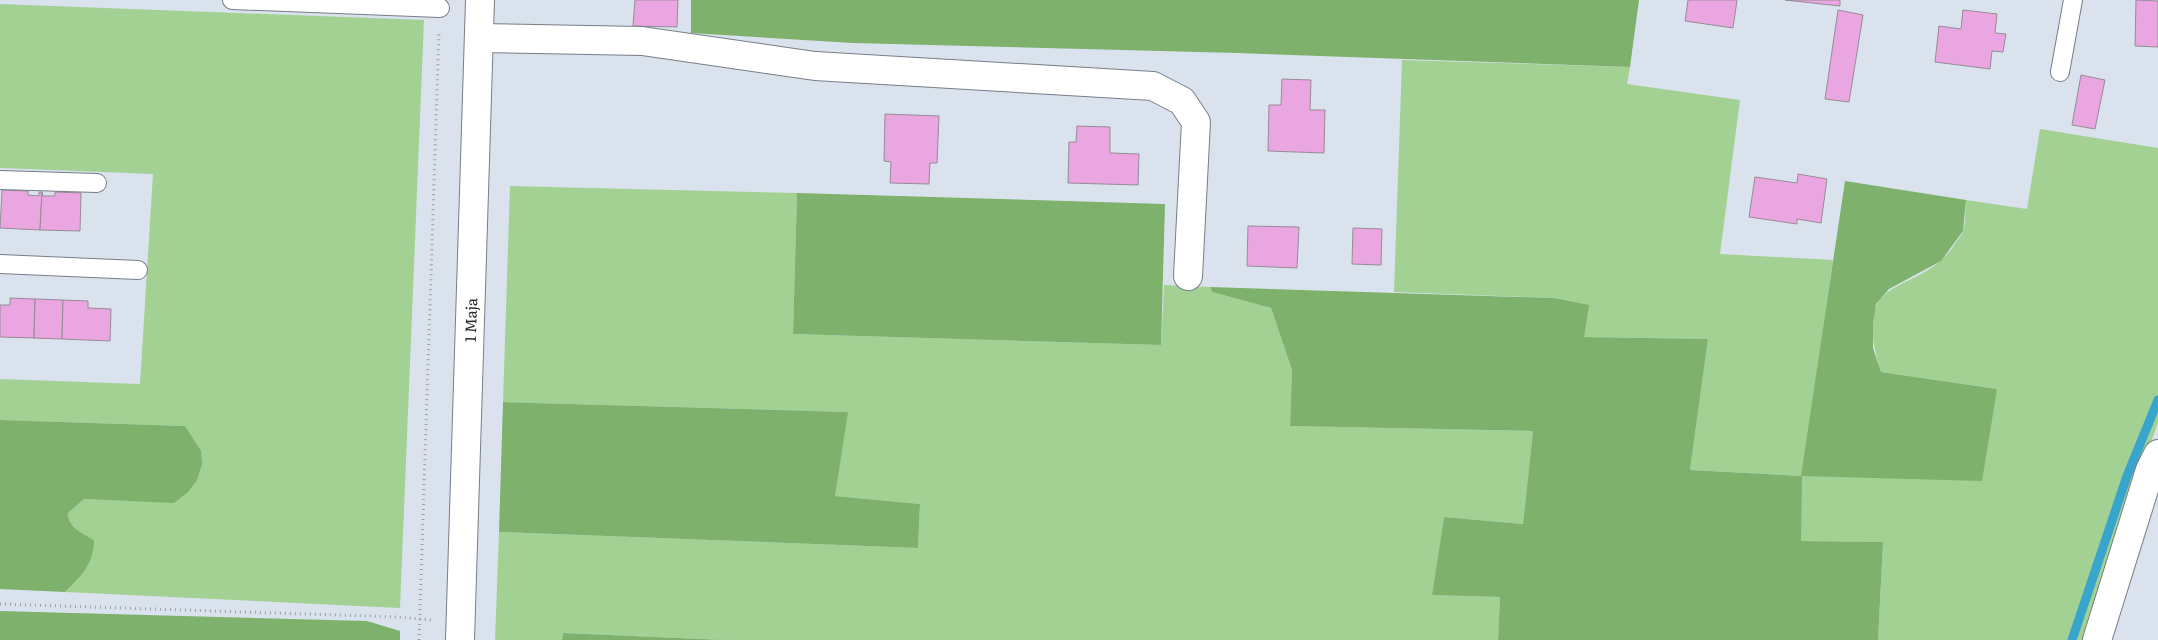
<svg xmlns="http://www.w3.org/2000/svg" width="2158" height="640" font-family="Literata,serif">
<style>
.green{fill:#a2d193}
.forest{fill:#7db16c}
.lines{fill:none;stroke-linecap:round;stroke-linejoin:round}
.stream{stroke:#38a5cc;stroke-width:9}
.building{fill:#eaa6e1;stroke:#968c95}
.lane-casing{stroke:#767e87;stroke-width:20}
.street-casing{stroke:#767e87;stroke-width:30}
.secondary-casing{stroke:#767e87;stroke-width:30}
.path{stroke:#99a0a7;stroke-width:3;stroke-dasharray:1 4;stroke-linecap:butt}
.lane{stroke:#fff;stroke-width:18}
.street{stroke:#fff;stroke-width:28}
.secondary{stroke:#fff;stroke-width:28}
.labels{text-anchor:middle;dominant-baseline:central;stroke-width:5;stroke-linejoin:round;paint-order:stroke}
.street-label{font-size:15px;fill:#24272b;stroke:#fff}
</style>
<rect width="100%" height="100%" fill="#dae3ed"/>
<g class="green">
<path d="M0,4L424,20L400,608L65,592L78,579L94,540C83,533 68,528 68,513L84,499L174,502L185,426L0,420V379L140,384L153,174L0,168Z"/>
<path d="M1402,60L1630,67L1627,84L1740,100L1720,254L1833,260L1802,476L1997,389L1881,372C1848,266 1917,301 1955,244C1957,240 1962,235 1963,231C1966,222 1965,209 1966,200L2027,209L2040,129L2158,148V422L2083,640H1878L1883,542L1800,541L1801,476L1690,470L1708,339L1583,337L1553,298L1394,292Z"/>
<polygon points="510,186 797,193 793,334 1161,345 1164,285 1210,287 1212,292 1271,308 1292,370 1290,426 1533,431 1523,524 1444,517 1432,595 1500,597 1498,640 725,640 563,633 562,640 495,640 499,532 918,548 920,504 835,496 847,412 503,402"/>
</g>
<g class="forest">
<polygon points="691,0 1639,0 1630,67 1237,53 853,43 691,33"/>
<polygon points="1845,181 1966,200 1963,231 1941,261 1889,289 1876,304 1873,323 1873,348 1881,372 1997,389 1982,481 1802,476 1801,541 1883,542 1878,640 1498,640 1500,597 1432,595 1444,517 1523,524 1533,431 1290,426 1292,370 1271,308 1212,292 1210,287 1553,298 1589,305 1584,337 1708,339 1690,470 1801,476"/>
<polygon points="797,193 1165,204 1161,345 793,334"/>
<polygon points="503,402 848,412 835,496 920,504 918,548 499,532"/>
<path d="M0,420L185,426L201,451L202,464L197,480L188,492L174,503L84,499L68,513C68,528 83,533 94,540C94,563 81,577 65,592L0,589Z"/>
<polygon points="0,611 367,621 400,631 400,640 0,640"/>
<polygon points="563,633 725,640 562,640"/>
</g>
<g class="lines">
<polyline class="stream" points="2072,640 2127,476 2158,400"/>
</g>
<g class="building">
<polygon points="635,0 678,0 677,27 633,26"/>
<polygon points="1688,0 1737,0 1733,28 1685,21"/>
<polygon points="1785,0 1840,0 1840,6"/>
<polygon points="2136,0 2158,1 2158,47 2135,46"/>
<polygon points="1838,10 1863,15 1849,102 1825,99"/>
<polygon points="1963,10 1997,14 1995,33 2006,34 2003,52 1992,51 1990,69 1935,62 1939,26 1961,29"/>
<polygon points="2081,75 2105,80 2095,129 2072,125"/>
<polygon points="1282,79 1311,80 1310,110 1325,110 1324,153 1268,151 1269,105 1281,105"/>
<polygon points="885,114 939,116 937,163 930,163 929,184 890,183 891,162 884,161"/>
<polygon points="1077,126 1110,127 1110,153 1139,154 1138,185 1068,183 1069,142 1076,142"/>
<polygon points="1798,174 1827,179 1821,223 1797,219 1797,224 1749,217 1755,177 1797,183"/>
<polygon points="2,190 28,191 28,195 39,196 39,192 42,192 40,230 0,228"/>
<polygon points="42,192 43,196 55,196 55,192 81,193 80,231 40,230"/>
<polygon points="1248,226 1299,227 1297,268 1247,266"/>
<polygon points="1353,228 1382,229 1381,265 1352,264"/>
<polygon points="10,298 35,299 34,338 0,337 0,305 10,305"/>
<polygon points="35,299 63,300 62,339 34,338"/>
<polygon points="63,300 88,301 88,308 111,309 110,341 62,339"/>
</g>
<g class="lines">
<g class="lane-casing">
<g id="lane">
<polyline points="232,0 440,8"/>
<polyline points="2060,72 2073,0"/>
<polyline points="0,180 97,183"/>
<polyline points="0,264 138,270"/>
</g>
</g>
<g class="street-casing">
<g id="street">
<polyline points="479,38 642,41 815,66 1153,86 1182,101 1196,122 1188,276"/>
<polyline points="2097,640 2150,470 2158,454"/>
</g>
</g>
<g class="secondary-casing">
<polyline id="secondary" points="460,640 480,0"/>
</g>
<g class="path">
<polyline points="0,604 398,617 432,620"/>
<polyline points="419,640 439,31"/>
</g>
<use href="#lane" class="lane"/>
<use href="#street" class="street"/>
<use href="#secondary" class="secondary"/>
</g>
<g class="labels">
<g class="street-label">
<text transform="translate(470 320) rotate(-88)">1 Maja</text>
</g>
</g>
</svg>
